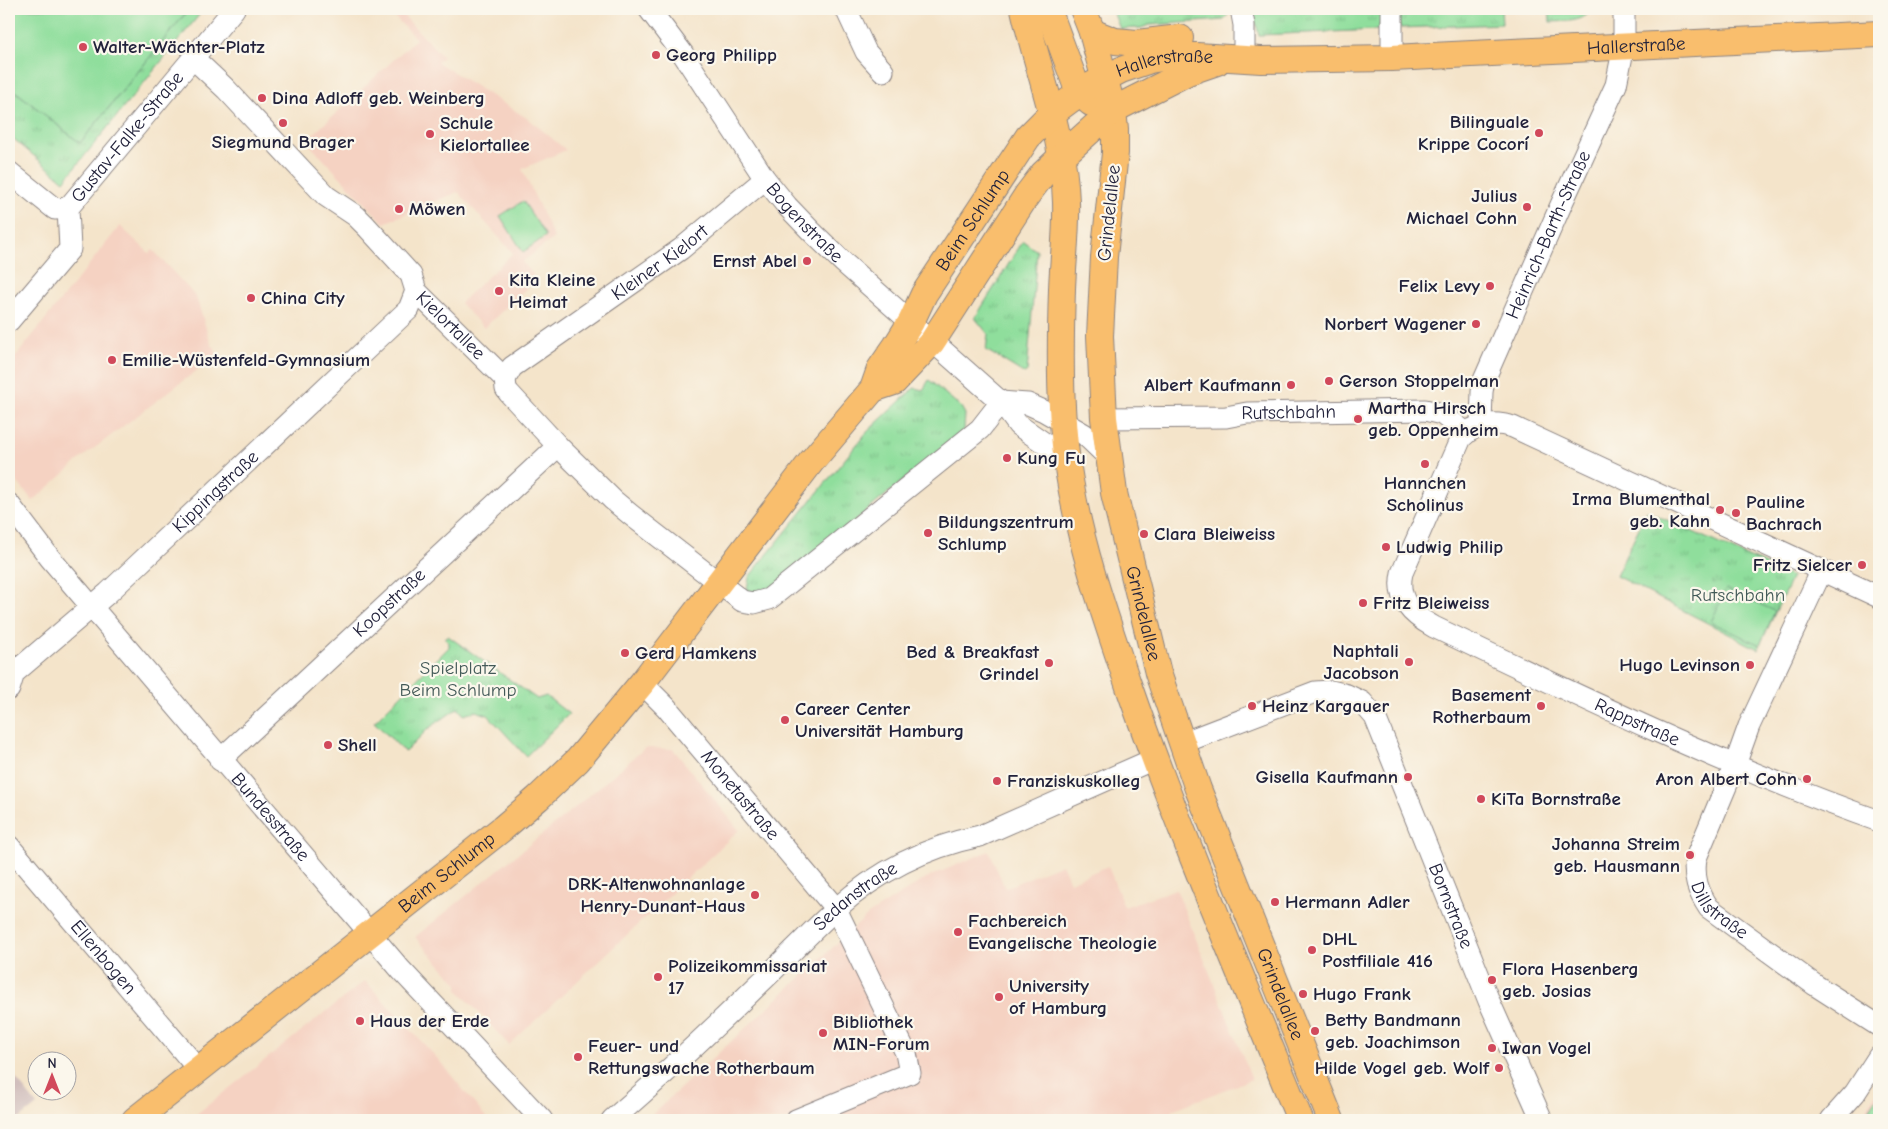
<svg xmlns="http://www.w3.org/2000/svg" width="1888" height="1129" font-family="'Comic Neue',sans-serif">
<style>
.built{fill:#f5d2c2}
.industrial{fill:#d1bfbd}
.grass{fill:url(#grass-tufts);stroke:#58806c}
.garden{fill:#8fde9c;stroke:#58806c}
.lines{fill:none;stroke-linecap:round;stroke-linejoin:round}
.minor-casing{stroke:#8b8382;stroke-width:23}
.major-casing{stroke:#8b8382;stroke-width:28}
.minor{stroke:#fff;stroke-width:21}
.major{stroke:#f9be6d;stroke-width:26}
.poi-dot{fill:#d1495b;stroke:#fbf7ec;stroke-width:2}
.labels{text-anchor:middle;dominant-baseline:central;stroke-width:4.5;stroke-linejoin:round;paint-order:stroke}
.street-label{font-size:19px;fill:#22223b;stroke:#fbf7ec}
.poi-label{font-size:19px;font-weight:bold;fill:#22223b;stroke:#fbf7ec;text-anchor:start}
.park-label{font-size:19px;fill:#435a58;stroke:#fbf7ec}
</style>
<defs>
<pattern id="grass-tufts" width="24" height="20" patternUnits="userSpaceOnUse" patternTransform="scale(1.25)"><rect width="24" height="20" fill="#8fde9c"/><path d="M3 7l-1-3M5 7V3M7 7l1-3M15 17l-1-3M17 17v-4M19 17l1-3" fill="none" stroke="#7bbe87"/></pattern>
</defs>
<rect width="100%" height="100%" fill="#fbf7ec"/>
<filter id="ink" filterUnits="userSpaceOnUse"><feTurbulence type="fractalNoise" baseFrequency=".02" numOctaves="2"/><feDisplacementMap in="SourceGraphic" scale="10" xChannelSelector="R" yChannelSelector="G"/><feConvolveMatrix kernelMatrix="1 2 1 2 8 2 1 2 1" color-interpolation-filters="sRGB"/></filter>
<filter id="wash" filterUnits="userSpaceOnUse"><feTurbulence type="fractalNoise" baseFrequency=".0096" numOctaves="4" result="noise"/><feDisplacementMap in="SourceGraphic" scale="20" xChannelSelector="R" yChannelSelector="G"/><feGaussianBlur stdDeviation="1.12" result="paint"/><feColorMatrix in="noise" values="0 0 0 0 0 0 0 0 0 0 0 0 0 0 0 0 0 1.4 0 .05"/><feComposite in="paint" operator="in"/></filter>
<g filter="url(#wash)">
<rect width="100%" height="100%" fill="#f4e4ca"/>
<g class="built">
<polygon points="387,9 408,9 403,15 443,57 437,62 530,120 566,150 522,169 554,238 522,262 534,275 530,280 532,283 484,328 460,303 513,253 458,192 384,223 306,141 416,39"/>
<polygon points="120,226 149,253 153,250 196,297 212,347 214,346 217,355 84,456 33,501 9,472 9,365"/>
<polygon points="645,748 673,749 739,830 509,1045 458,990 458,984 415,937 571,811"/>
<polygon points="989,851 1005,888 1062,864 1070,882 1108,866 1124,907 1176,889 1252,1079 1172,1110 1176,1120 646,1120 868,915 926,878"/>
<polygon points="365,981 437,1058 488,1120 189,1120"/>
<polygon points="1879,1088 1879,1120 1858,1120"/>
</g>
<polygon class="industrial" points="9,1070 37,1105 18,1120 9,1120"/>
<g class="grass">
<polygon points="189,9 204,9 64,181 9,135 9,86 80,143"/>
<polygon points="1112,9 1231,9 1231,11 1224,20 1149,25 1141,28 1120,29"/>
<polygon points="1252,9 1382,9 1382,20 1378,30 1259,35"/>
<polygon points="1396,9 1501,9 1502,24 1400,28"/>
<path d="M1549,9H1593C1582,23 1567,21 1550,22Z"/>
<polygon points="1023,241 1037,251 1027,372 1025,374 986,350 988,334 975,318"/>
<polygon points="929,380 961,407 965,414 964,430 763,597 746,596 749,577 867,432 914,388 923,390"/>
<polygon points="1647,511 1792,577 1758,649 1616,576"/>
<polygon points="448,636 537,699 546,696 569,714 526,756 488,715 476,711 464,715 458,708 429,728 405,752 374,722 449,647 449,643 445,638"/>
</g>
<g class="garden">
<polygon points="9,9 189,9 80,143 9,86"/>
<polygon points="523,201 546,236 523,252 500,216"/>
<polygon points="1726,589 1775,611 1760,645 1711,622"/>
<polygon points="1879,1095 1879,1120 1862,1120"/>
</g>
</g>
<g filter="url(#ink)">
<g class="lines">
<g class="minor-casing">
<g id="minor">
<path id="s1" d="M649,9L683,54L765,179L787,206L811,231L844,263L1001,402L1018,425L1047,445L1067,463"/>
<polyline points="846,9 866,52 883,71"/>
<polyline points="1241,9 1244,25 1244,60"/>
<polyline points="1392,9 1392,58"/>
<path id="s2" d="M193,58L226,89L326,196L356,216L366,226L411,275L416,291L505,379L506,389L509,393L558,446L613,500L631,515L742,601L754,603L769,599L980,429L1001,402"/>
<polyline points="9,172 55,209 68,208"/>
<path id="s3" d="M9,321L70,249L68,208L234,9"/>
<path id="s4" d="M505,379L512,367L681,249L765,179"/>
<polyline points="1001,402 1028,404 1044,411 1084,434 1108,457"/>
<path id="s5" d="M1104,418L1226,417L1247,413L1425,410L1442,414L1466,433"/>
<path id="s6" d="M1481,425L1482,392L1484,380L1561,205L1616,85L1624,46V9"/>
<path id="s7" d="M9,504L50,558L401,970L542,1120"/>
<path id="s8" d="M1822,570L1749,726L1735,765L1696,858C1693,878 1698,892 1709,908L1815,985L1879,1026"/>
<path id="s9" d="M1879,597L1513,427C1494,421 1475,423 1461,438L1402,573C1396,600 1412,615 1434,627C1580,697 1726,767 1879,821"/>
<path id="s10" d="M642,683L666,707L836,909L906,1053L910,1073L796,1120"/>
<path id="s11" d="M9,689L14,673L108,593L409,309L416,291"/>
<path id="s12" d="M1182,743L1315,692L1331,691L1347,695L1362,702L1375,717L1489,1001L1542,1120"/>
<path id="s13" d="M220,760L558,446"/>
<path id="s14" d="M9,846L199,1070"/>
<path id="s15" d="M612,1120C662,1077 710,1032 757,986C784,961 809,933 836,909C877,872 926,847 980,836L1154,759"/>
<polyline points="1831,1120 1855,1093 1879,1056"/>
</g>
</g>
<g class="major-casing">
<g id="major">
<path d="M1024,9C1038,72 1064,136 1066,202C1067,231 1063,260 1062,289C1060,353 1059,423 1071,486C1083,555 1107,621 1129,687C1180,834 1242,977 1300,1120"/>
<polyline points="1048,9 1079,93 1091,103"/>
<path id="s16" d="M1083,9L1092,32L1113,110L1115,130V153L1104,257L1100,336L1104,418L1114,493L1158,673L1198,789L1331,1120"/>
<polyline points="1092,32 1115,41 1137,43 1180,38"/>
<polyline points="873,389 894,382 932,342 1027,195 1043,174 1061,157 1113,110 1188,72 1217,62"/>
<path id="s17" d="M135,1120L503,828L538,798L578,760L642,683L811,462L873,389L880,369L896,346L911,322L924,294L1028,137L1051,114L1086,88L1121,70L1150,60L1174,56H1197L1261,60L1392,58L1879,34"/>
</g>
</g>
<use href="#minor" class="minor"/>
<use href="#major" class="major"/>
</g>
</g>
<g class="poi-dot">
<circle cx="83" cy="47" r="5"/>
<circle cx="656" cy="55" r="5"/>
<circle cx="262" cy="98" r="5"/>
<circle cx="283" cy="123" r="5"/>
<circle cx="1539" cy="133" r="5"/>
<circle cx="430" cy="134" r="5"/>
<circle cx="1527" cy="207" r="5"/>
<circle cx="399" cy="209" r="5"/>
<circle cx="807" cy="261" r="5"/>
<circle cx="1490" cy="286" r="5"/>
<circle cx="499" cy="291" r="5"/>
<circle cx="251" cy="298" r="5"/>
<circle cx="1476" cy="324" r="5"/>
<circle cx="112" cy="360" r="5"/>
<circle cx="1329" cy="381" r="5"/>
<circle cx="1291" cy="385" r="5"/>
<circle cx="1358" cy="419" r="5"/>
<circle cx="1007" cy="458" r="5"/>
<circle cx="1425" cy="464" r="5"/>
<circle cx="1720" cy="510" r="5"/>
<circle cx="1736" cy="513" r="5"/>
<circle cx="928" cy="533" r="5"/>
<circle cx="1144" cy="534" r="5"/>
<circle cx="1386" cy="547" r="5"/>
<circle cx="1862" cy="565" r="5"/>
<circle cx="1363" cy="603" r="5"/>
<circle cx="625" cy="653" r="5"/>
<circle cx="1409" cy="662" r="5"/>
<circle cx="1049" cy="663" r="5"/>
<circle cx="1750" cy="665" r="5"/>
<circle cx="1252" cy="706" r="5"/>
<circle cx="1541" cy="706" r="5"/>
<circle cx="785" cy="720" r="5"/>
<circle cx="328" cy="745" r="5"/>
<circle cx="1408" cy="777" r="5"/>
<circle cx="1807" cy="779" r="5"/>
<circle cx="997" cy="781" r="5"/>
<circle cx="1481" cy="799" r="5"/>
<circle cx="1690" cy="855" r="5"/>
<circle cx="755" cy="895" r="5"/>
<circle cx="1275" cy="902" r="5"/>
<circle cx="958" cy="932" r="5"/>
<circle cx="1312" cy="950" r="5"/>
<circle cx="658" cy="977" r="5"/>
<circle cx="1492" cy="980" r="5"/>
<circle cx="1303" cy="994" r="5"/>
<circle cx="999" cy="997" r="5"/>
<circle cx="360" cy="1021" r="5"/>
<circle cx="1315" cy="1031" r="5"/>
<circle cx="823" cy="1033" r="5"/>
<circle cx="1492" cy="1048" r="5"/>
<circle cx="578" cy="1057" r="5"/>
<circle cx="1499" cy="1068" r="5"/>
</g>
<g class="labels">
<g class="street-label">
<text stroke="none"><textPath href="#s17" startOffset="1975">Hallerstraße</textPath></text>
<text stroke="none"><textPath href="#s17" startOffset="1502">Hallerstraße</textPath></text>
<text stroke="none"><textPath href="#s3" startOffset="228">Gustav-Falke-Straße</textPath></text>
<text transform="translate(1109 213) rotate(-84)">Grindelallee</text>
<text stroke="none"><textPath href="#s17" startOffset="1242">Beim Schlump</textPath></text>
<text stroke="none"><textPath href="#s1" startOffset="265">Bogenstraße</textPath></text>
<text stroke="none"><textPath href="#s6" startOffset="204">Heinrich-Barth-Straße</textPath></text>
<text stroke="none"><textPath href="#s4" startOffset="195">Kleiner Kielort</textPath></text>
<text stroke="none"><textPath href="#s2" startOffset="374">Kielortallee</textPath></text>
<text stroke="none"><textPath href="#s5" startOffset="185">Rutschbahn</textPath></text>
<text stroke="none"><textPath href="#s11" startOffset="288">Kippingstraße</textPath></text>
<text stroke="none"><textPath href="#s13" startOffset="231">Koopstraße</textPath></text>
<text stroke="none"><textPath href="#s16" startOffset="614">Grindelallee</textPath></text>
<text stroke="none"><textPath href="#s9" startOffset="900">Rappstraße</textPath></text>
<text stroke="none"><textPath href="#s10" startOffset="149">Monetastraße</textPath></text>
<text stroke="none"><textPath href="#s7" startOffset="408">Bundesstraße</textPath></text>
<text stroke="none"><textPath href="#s17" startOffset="398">Beim Schlump</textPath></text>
<text stroke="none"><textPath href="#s15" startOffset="331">Sedanstraße</textPath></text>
<text stroke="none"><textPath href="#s12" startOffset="415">Bornstraße</textPath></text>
<text stroke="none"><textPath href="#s8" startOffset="376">Dillstraße</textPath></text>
<text stroke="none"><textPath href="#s14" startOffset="146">Ellenbogen</textPath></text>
<text stroke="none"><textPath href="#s16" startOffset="1019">Grindelallee</textPath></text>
</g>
<g class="poi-label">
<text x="93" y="47">Walter-Wächter-Platz</text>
<text x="666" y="55">Georg Philipp</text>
<text x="272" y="98">Dina Adloff geb. Weinberg</text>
<text x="1529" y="122" text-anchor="end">Bilinguale<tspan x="1529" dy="22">Krippe Cocorí</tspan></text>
<text x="440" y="123">Schule<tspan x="440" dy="22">Kielortallee</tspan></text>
<text x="283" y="142" text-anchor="middle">Siegmund Brager</text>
<text x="1517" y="196" text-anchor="end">Julius<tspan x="1517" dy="22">Michael Cohn</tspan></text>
<text x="409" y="209">Möwen</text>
<text x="797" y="261" text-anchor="end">Ernst Abel</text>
<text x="509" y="280">Kita Kleine<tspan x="509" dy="22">Heimat</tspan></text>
<text x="1480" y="286" text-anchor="end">Felix Levy</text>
<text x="261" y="298">China City</text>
<text x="1466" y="324" text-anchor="end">Norbert Wagener</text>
<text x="122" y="360">Emilie-Wüstenfeld-Gymnasium</text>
<text x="1339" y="381">Gerson Stoppelman</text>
<text x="1281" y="385" text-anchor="end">Albert Kaufmann</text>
<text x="1368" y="408">Martha Hirsch<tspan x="1368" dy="22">geb. Oppenheim</tspan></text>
<text x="1017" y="458">Kung Fu</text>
<text x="1425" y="483" text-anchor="middle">Hannchen<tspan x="1425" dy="22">Scholinus</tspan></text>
<text x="1710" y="499" text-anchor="end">Irma Blumenthal<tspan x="1710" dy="22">geb. Kahn</tspan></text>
<text x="1746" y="502">Pauline<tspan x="1746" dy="22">Bachrach</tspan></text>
<text x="938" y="522">Bildungszentrum<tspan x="938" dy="22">Schlump</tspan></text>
<text x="1154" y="534">Clara Bleiweiss</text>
<text x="1396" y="547">Ludwig Philip</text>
<text x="1852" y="565" text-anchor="end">Fritz Sielcer</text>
<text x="1373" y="603">Fritz Bleiweiss</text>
<text x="1399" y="651" text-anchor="end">Naphtali<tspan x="1399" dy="22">Jacobson</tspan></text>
<text x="1039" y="652" text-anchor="end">Bed &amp; Breakfast<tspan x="1039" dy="22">Grindel</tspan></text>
<text x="635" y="653">Gerd Hamkens</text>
<text x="1740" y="665" text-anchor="end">Hugo Levinson</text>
<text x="1531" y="695" text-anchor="end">Basement<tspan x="1531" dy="22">Rotherbaum</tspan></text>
<text x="1262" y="706">Heinz Kargauer</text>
<text x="795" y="709">Career Center<tspan x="795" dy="22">Universität Hamburg</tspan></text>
<text x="338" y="745">Shell</text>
<text x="1398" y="777" text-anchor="end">Gisella Kaufmann</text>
<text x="1797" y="779" text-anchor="end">Aron Albert Cohn</text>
<text x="1007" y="781">Franziskuskolleg</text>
<text x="1491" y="799">KiTa Bornstraße</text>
<text x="1680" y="844" text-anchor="end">Johanna Streim<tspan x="1680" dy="22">geb. Hausmann</tspan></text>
<text x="745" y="884" text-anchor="end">DRK-Altenwohnanlage<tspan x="745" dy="22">Henry-Dunant-Haus</tspan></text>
<text x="1285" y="902">Hermann Adler</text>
<text x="968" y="921">Fachbereich<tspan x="968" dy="22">Evangelische Theologie</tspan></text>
<text x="1322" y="939">DHL<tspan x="1322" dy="22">Postfiliale 416</tspan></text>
<text x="668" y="966">Polizeikommissariat<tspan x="668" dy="22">17</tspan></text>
<text x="1502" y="969">Flora Hasenberg<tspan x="1502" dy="22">geb. Josias</tspan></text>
<text x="1009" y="986">University<tspan x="1009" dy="22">of Hamburg</tspan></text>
<text x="1313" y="994">Hugo Frank</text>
<text x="1325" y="1020">Betty Bandmann<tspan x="1325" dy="22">geb. Joachimson</tspan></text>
<text x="370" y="1021">Haus der Erde</text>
<text x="833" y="1022">Bibliothek<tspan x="833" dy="22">MIN-Forum</tspan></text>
<text x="588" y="1046">Feuer- und<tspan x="588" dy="22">Rettungswache Rotherbaum</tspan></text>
<text x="1502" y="1048">Iwan Vogel</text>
<text x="1489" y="1068" text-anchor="end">Hilde Vogel geb. Wolf</text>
</g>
<g class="park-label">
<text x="1738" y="595">Rutschbahn</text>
<text x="458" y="668">Spielplatz<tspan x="458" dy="22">Beim Schlump</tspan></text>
</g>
</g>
<rect width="1888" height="1129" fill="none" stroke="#fbf7ec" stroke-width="30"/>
<g transform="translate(52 1076)"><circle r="24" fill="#fbf7ec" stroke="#a4a2a5"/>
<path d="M0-4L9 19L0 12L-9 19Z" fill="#d1495b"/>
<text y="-8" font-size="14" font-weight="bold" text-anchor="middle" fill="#22223b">N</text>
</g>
</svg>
